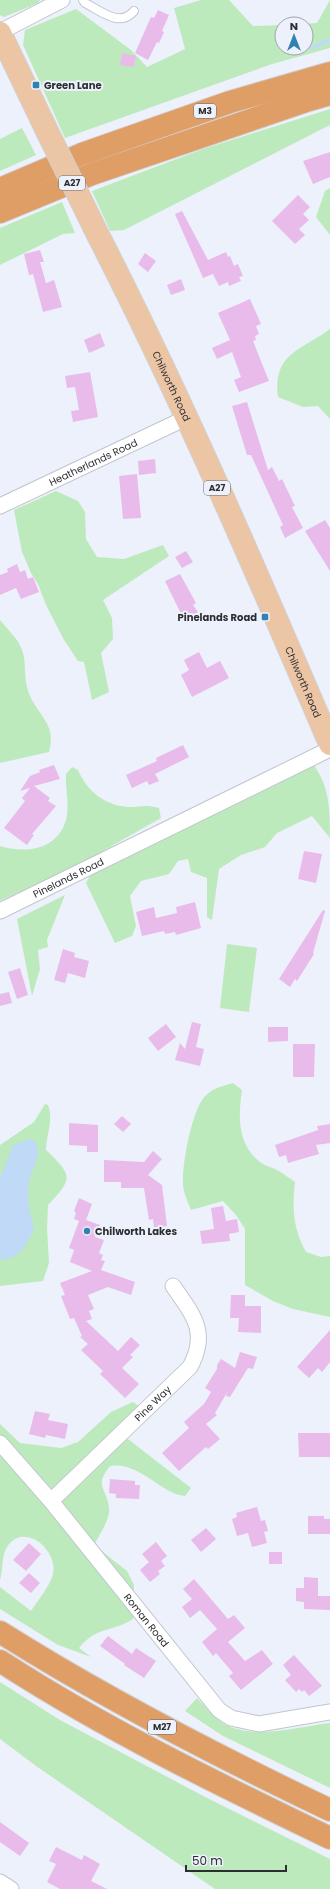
<svg xmlns="http://www.w3.org/2000/svg" width="330" height="1889" font-family="Poppins,sans-serif">
<style>
.green{fill:#bdeabd}
.water{fill:#bfd9f7}
.lines{fill:none;stroke-linecap:round;stroke-linejoin:round}
.stream{stroke:#bfd9f7;stroke-width:4}
.building{fill:#e9bbeb}
.lane-casing{stroke:#c1c5ce;stroke-width:10}
.street-casing{stroke:#c1c5ce;stroke-width:17}
.primary-casing{stroke:#d1d1d2;stroke-width:24}
.highway-casing{stroke:#d1d1d2;stroke-width:24}
.lane{stroke:#fff;stroke-width:8}
.street{stroke:#fff;stroke-width:15}
.primary{stroke:#ecc5a4;stroke-width:22}
.highway{stroke:#e09e67;stroke-width:22}
.primary-bridge-casing{stroke:#d1d1d2;stroke-width:24;stroke-linecap:butt}
.primary-bridge{stroke:#ecc5a4;stroke-width:22}
.poi-dot{fill:#3281b3;stroke:#edf1fb;stroke-width:1.5}
.labels{text-anchor:middle;dominant-baseline:central;stroke-width:4;stroke-linejoin:round;paint-order:stroke}
.shield{fill:#edf1fb;stroke:#67686e;stroke-width:1}
.shield-label{font-size:9px;font-weight:bold;fill:#2d2e32}
.poi-label{font-size:10px;font-weight:bold;fill:#2d2e32;stroke:#edf1fb;text-anchor:start}
.street-label{font-size:10px;fill:#2d2e32;stroke:#edf1fb}
</style>
<rect width="100%" height="100%" fill="#edf1fb"/>
<g class="green">
<polygon points="0,0 40,0 38,3 4,17 0,15"/>
<polygon points="201,0 229,0 253,26 282,25 282,48 306,48 306,24 301,24 317,23 330,0 330,48 272,64 65,138 23,45 25,30 76,9 131,50 147,67 185,49 174,8"/>
<polygon points="330,109 330,125 124,230 110,231 92,191 203,149"/>
<polygon points="22,128 36,155 0,171 0,139"/>
<polygon points="330,188 330,235 316,217 325,191"/>
<polygon points="62,202 75,233 63,234 0,265 0,228"/>
<path d="M330,329V419L318,406L303,407L278,397C273,353 300,351 330,329Z"/>
<polygon points="56,491 78,501 85,512 86,539 97,557 124,559 163,545 169,556 103,600 112,618 113,639 101,653 109,692 92,700 84,662 78,661 64,640 46,605 38,584 31,573 22,552 14,510"/>
<path d="M0,620C8,630 20,640 23,653C26,662 24,676 27,687C34,715 58,721 49,752L0,763Z"/>
<path d="M313,764C330,787 330,810 330,838L312,816L277,833L265,847L241,855L219,869L212,920L207,917V878L191,872L188,859L178,861L169,874L141,881L130,896L136,926L132,936L115,943L86,883L90,876Z"/>
<path d="M72,767L78,770C87,791 104,805 128,807C140,807 145,804 159,808L161,818L78,865L0,901V846C26,854 57,850 66,820C70,805 65,789 66,774Z"/>
<polygon points="65,895 47,940 48,947 38,950 40,969 32,996 17,919"/>
<polygon points="227,944 257,948 249,1012 220,1008"/>
<path d="M233,1083L242,1090C238,1117 237,1147 263,1164C267,1166 273,1168 277,1170C283,1173 289,1178 295,1182C292,1208 293,1229 306,1252L321,1257L330,1256V1317L293,1309L273,1301L245,1285V1229L236,1215L223,1201L191,1210C188,1202 183,1192 183,1184C182,1164 191,1117 202,1100C209,1089 222,1086 233,1083Z"/>
<path d="M45,1104L48,1105C54,1120 46,1135 46,1150C72,1175 74,1178 48,1205L47,1228L49,1263L43,1281L0,1286V1145L34,1122Z"/>
<path d="M133,1402L140,1407L119,1432L191,1488L185,1496C161,1494 139,1461 110,1466C94,1486 106,1487 109,1507C111,1519 99,1535 94,1545L127,1571L134,1585L133,1619C111,1633 98,1625 79,1648L91,1657L58,1645L0,1609V1587L31,1611C37,1602 51,1584 53,1574C58,1553 30,1525 11,1542C0,1553 4,1567 0,1580V1424L20,1443L61,1448L78,1442L111,1412Z"/>
<polygon points="0,1682 60,1720 209,1799 330,1859 330,1889 215,1889 36,1766 0,1739"/>
<path d="M197,1698C205,1706 214,1718 224,1724C254,1740 297,1727 330,1723V1788L223,1736L185,1711Z"/>
</g>
<path class="water" d="M31,1139L37,1144C40,1164 32,1165 29,1183C26,1199 30,1213 34,1229C27,1244 20,1261 0,1259V1178L13,1145Z"/>
<g class="lines">
<polyline class="stream" points="311,48 330,40"/>
</g>
<g class="building">
<polygon points="158,10 169,15 162,31 164,32 159,43 157,42 148,60 135,53 151,17 154,18"/>
<polygon points="122,53 136,56 134,67 120,65"/>
<polygon points="330,152 330,177 313,184 303,161"/>
<polygon points="298,195 310,207 303,214 309,220 299,229 305,235 295,244 272,221"/>
<polygon points="182,211 208,260 226,252 228,257 230,256 234,266 238,264 243,276 239,277 241,281 229,286 228,282 219,286 213,274 203,278 175,214"/>
<polygon points="40,250 44,262 40,262 46,283 54,280 62,307 43,312 33,274 29,275 24,254"/>
<polygon points="145,253 156,261 148,272 138,264"/>
<polygon points="181,279 185,290 171,295 167,285"/>
<polygon points="250,299 261,324 256,326 259,334 255,336 256,340 253,341 269,381 239,392 234,380 241,377 232,352 217,359 212,348 230,340 218,313"/>
<polygon points="100,333 105,346 89,353 84,340"/>
<polygon points="90,372 98,417 73,422 71,411 79,410 75,387 67,388 65,376"/>
<polygon points="247,402 268,470 272,467 279,481 282,479 295,506 292,507 303,528 285,538 280,527 283,525 251,455 247,455 232,406"/>
<polygon points="155,459 156,473 139,475 138,461"/>
<polygon points="137,474 141,518 123,519 119,476"/>
<polygon points="325,520 330,528 330,571 305,531"/>
<polygon points="186,551 193,562 182,568 175,557"/>
<polygon points="17,564 20,572 25,570 28,579 33,577 39,592 21,599 16,588 0,595 0,575 8,572 7,569"/>
<polygon points="180,574 196,603 193,605 198,612 184,620 165,581"/>
<polygon points="199,652 207,668 220,661 229,678 192,697 181,675 189,670 184,660"/>
<polygon points="183,745 189,757 155,774 159,781 149,785 147,781 132,788 126,775 157,761 156,758"/>
<polygon points="54,765 60,779 34,786 50,798 48,801 56,806 32,834 34,835 27,845 4,828 25,801 22,798 30,788 20,791 30,776 40,772 39,770"/>
<polygon points="304,851 322,854 316,883 298,879"/>
<polygon points="195,902 201,928 176,935 175,932 165,934 164,931 142,936 136,912 154,907 156,918 177,913 176,907"/>
<polygon points="323,910 325,911 313,953 314,954 297,981 295,979 290,987 279,979"/>
<polygon points="63,949 75,953 74,957 89,961 85,978 68,973 65,983 54,980"/>
<polygon points="20,968 28,995 17,999 8,972"/>
<polygon points="9,992 12,1003 0,1006 0,994"/>
<polygon points="192,1022 201,1024 196,1047 204,1049 200,1066 175,1060 180,1043 185,1049"/>
<polygon points="166,1024 176,1037 158,1051 148,1038"/>
<polygon points="268,1027 288,1027 288,1041 268,1042"/>
<polygon points="293,1044 315,1044 314,1077 293,1077"/>
<polygon points="122,1116 131,1124 123,1132 114,1124"/>
<polygon points="69,1123 98,1125 98,1152 87,1152 87,1146 69,1145"/>
<polygon points="330,1124 330,1143 316,1145 319,1154 288,1163 286,1155 279,1157 275,1145 318,1130 317,1126"/>
<polygon points="153,1151 162,1159 148,1175 162,1185 167,1226 154,1228 153,1219 149,1220 144,1188 121,1188 121,1182 104,1182 104,1160 144,1162"/>
<polygon points="79,1198 92,1204 86,1220 100,1225 95,1237 104,1240 99,1253 103,1255 101,1260 105,1261 101,1270 135,1282 131,1295 108,1287 88,1295 94,1309 89,1311 92,1319 86,1321 118,1351 131,1337 140,1345 130,1355 133,1357 122,1368 139,1384 125,1398 100,1374 103,1371 81,1350 88,1344 80,1337 82,1336 74,1318 70,1319 61,1296 65,1295 60,1283 92,1271 70,1262 74,1250 69,1248 79,1221 74,1219 76,1213 74,1211"/>
<polygon points="223,1206 226,1221 237,1219 239,1232 229,1234 230,1241 202,1244 200,1231 214,1229 211,1208"/>
<polygon points="231,1295 245,1295 245,1306 261,1306 261,1333 238,1332 239,1318 230,1318"/>
<polygon points="330,1330 330,1362 322,1372 318,1368 309,1378 297,1367"/>
<polygon points="240,1352 257,1357 253,1369 248,1368 230,1397 226,1396 228,1391 215,1413 217,1415 206,1424 220,1439 208,1449 206,1447 179,1471 162,1453 189,1428 184,1422 204,1404 211,1392 205,1388 217,1369 217,1365 221,1359 235,1368"/>
<polygon points="35,1411 50,1414 48,1420 68,1424 65,1439 46,1435 45,1438 29,1434"/>
<polygon points="298,1433 330,1433 330,1457 299,1457"/>
<polygon points="110,1479 135,1481 135,1485 140,1485 139,1499 116,1498 116,1494 109,1493"/>
<polygon points="257,1507 261,1521 265,1520 268,1531 264,1532 267,1543 252,1547 248,1533 237,1536 232,1519 237,1517 236,1513"/>
<polygon points="308,1516 324,1516 324,1519 330,1519 330,1534 308,1534"/>
<polygon points="206,1528 216,1539 201,1552 191,1540"/>
<polygon points="156,1542 167,1556 161,1561 165,1566 158,1571 160,1574 150,1582 140,1570 149,1562 142,1554"/>
<polygon points="29,1543 41,1554 26,1571 13,1560"/>
<rect x="269" y="1552" width="13" height="12"/>
<polygon points="29,1573 40,1583 31,1593 19,1583"/>
<polygon points="304,1577 318,1578 318,1596 330,1596 330,1610 304,1609 304,1602 296,1601 296,1588 304,1588"/>
<polygon points="194,1579 228,1619 234,1615 245,1628 228,1642 245,1661 262,1650 273,1664 241,1690 229,1676 233,1673 216,1653 213,1656 202,1642 217,1629 200,1610 190,1618 182,1607 192,1599 183,1589"/>
<polygon points="108,1636 132,1654 136,1648 156,1661 144,1678 124,1665 125,1664 100,1646"/>
<polygon points="294,1655 322,1686 309,1696 304,1690 302,1692 299,1689 296,1692 285,1680 291,1675 283,1665"/>
<polygon points="0,1822 29,1843 20,1856 0,1842"/>
<polygon points="56,1847 82,1860 84,1855 100,1864 91,1881 107,1889 60,1889 47,1882 56,1864 49,1861"/>
</g>
<g class="lines">
<g class="lane-casing">
<path id="lane" d="M83,0L85,3C101,11 120,28 134,11"/>
</g>
<g class="street-casing">
<g id="street">
<polyline points="0,32 62,0"/>
<path id="s1" d="M0,506L186,418"/>
<path id="s2" d="M0,911L330,749"/>
<path id="s3" d="M0,1443L51,1501L219,1710L231,1718L259,1724L330,1712"/>
<path id="s4" d="M51,1501L190,1367C209,1332 193,1315 173,1286"/>
<polyline points="0,1882 11,1889"/>
</g>
</g>
<g class="primary-casing">
<g id="primary">
<polyline points="0,33 47,131"/>
<path id="s5" d="M98,235C183,401 257,573 330,744"/>
</g>
</g>
<g class="highway-casing">
<g id="highway">
<polyline points="0,189 82,154 230,102 330,73"/>
<polyline points="0,212 92,174 306,101 330,94"/>
<path d="M0,1632C106,1699 217,1756 330,1810"/>
<path d="M0,1661C105,1729 218,1784 330,1838"/>
</g>
</g>
<use href="#lane" class="lane"/>
<use href="#street" class="street"/>
<use href="#primary" class="primary"/>
<use href="#highway" class="highway"/>
<g class="primary-bridge-casing">
<polyline id="primary-bridge" points="47,131 98,235"/>
</g>
<use href="#primary-bridge" class="primary-bridge"/>
</g>
<g class="poi-dot">
<rect x="32" y="81" width="8" height="8" rx="2"/>
<rect x="261" y="613" width="8" height="8" rx="2"/>
<circle cx="87" cy="1231" r="4"/>
</g>
<g class="labels">
<g class="shield">
<rect x="194" y="104" width="22" height="14" rx="3"/>
<rect x="59" y="176" width="26" height="14" rx="3"/>
<rect x="204" y="481" width="26" height="14" rx="3"/>
<rect x="148" y="1720" width="28" height="14" rx="3"/>
</g>
<g class="shield-label">
<text x="205" y="111">M3</text>
<text x="72" y="183">A27</text>
<text x="217" y="488">A27</text>
<text x="162" y="1727">M27</text>
</g>
<g class="poi-label">
<text x="44" y="85">Green Lane</text>
<text x="257" y="617" text-anchor="end">Pinelands Road</text>
<text x="95" y="1231">Chilworth Lakes</text>
</g>
<g class="street-label">
<text stroke="none"><textPath href="#s5" startOffset="168">Chilworth Road</textPath></text>
<text stroke="none"><textPath href="#s1" startOffset="103">Heatherlands Road</textPath></text>
<text stroke="none"><textPath href="#s5" startOffset="492">Chilworth Road</textPath></text>
<text stroke="none"><textPath href="#s2" startOffset="76">Pinelands Road</textPath></text>
<text stroke="none"><textPath href="#s4" startOffset="141">Pine Way</textPath></text>
<text stroke="none"><textPath href="#s3" startOffset="230">Roman Road</textPath></text>
</g>
</g>
<g transform="translate(294 36)"><circle r="19" fill="#edf1fb" stroke="#a0a3ab"/>
<path d="M0-3L7 15L0 10L-7 15Z" fill="#3281b3"/>
<text y="-6" font-size="11" font-weight="bold" text-anchor="middle" fill="#2d2e32">N</text>
</g>
<path d="M186 1865v6h100v-6" fill="none" stroke="#2d2e32" stroke-width="2"/>
<text x="192" y="1865" font-size="12" fill="#2d2e32" stroke="#edf1fb" stroke-width="3" paint-order="stroke">50 m</text>
</svg>
